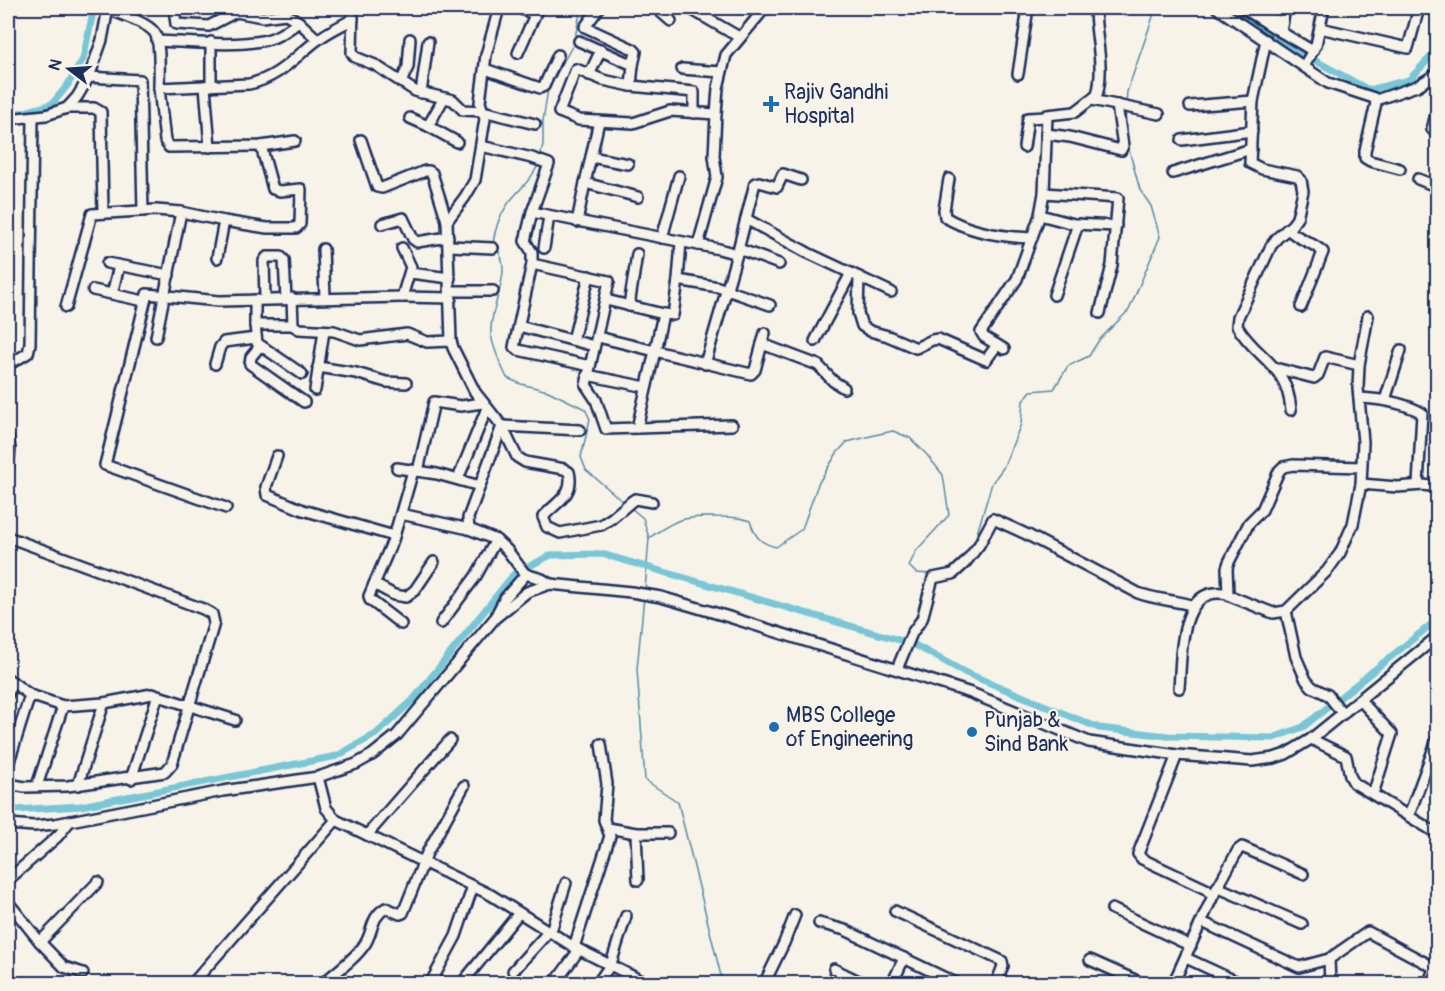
<svg xmlns="http://www.w3.org/2000/svg" width="1445" height="991" font-family="Pangolin,sans-serif">
<style>
.lines{fill:none;stroke-linecap:round;stroke-linejoin:round}
.stream{stroke:#538aa6;stroke-width:1.5}
.canal{stroke:#78c6d6;stroke-width:7}
.minor-casing{stroke:#1b2f5e;stroke-width:14}
.minor{stroke:#f7f3e8;stroke-width:9}
.poi-dot{fill:#1f6fb2;stroke:#f7f3e8;stroke-width:2}
.labels{text-anchor:middle;dominant-baseline:central;stroke-width:4.5;stroke-linejoin:round;paint-order:stroke}
.poi-label{font-size:21px;fill:#1b2f5e;stroke:#f7f3e8;text-anchor:start}
</style>
<rect width="100%" height="100%" fill="#f7f3e8"/>
<filter id="ink" filterUnits="userSpaceOnUse"><feTurbulence type="fractalNoise" baseFrequency=".0167" numOctaves="2"/><feDisplacementMap in="SourceGraphic" scale="12" xChannelSelector="R" yChannelSelector="G"/><feConvolveMatrix kernelMatrix="1 2 1 2 8 2 1 2 1" color-interpolation-filters="sRGB"/></filter>
<g filter="url(#ink)">
<g class="lines">
<g class="stream">
<polyline points="1126,103 1127,92 1156,8"/>
<polyline points="1125,127 1126,111"/>
<polyline points="540,158 543,144 543,121 548,89 574,43 581,8"/>
<path d="M493,243C495,230 498,218 506,207C515,192 531,182 538,165"/>
<path d="M497,249C514,273 489,306 491,333C492,347 501,365 507,378L521,384L548,391L585,409L590,419L581,457L586,470L625,503"/>
<polyline points="631,508 643,518 649,538 645,590"/>
<path d="M649,538C676,519 683,516 717,517C729,517 739,517 750,521C755,537 760,543 776,547L802,529L818,484L837,453L847,442L879,434L893,431L910,438L927,455L943,475L949,515L916,551L909,566L916,573L932,574"/>
<polyline points="959,562 975,540 992,483 1003,468 1021,424 1023,401 1031,391 1054,389 1068,366 1089,356 1099,340 1129,310 1160,237 1151,206 1140,190 1128,146"/>
<polyline points="644,597 637,669 645,780 678,802 723,984"/>
</g>
<g class="canal">
<polyline points="1227,8 1287,45 1369,90 1409,80 1438,49"/>
<polyline points="8,112 21,113 52,104 67,86 83,59 94,8"/>
<polyline points="8,807 15,810 81,806 337,756 376,734 413,700 514,574 551,555 602,554 913,644 966,673 1099,728 1168,736 1273,738 1303,727 1438,619"/>
</g>
<g class="minor-casing">
<g id="minor">
<polyline points="108,8 102,40 89,77 140,80 143,211"/>
<polyline points="174,8 176,24 209,26 236,12 262,17 286,14 299,22"/>
<polyline points="353,8 352,53 355,57 375,65 415,91 453,100 463,110 483,111 535,124"/>
<polyline points="518,8 535,14"/>
<polyline points="599,8 585,27 633,49 636,52 633,65"/>
<polyline points="656,8 671,21"/>
<polyline points="689,8 739,37"/>
<polyline points="1217,8 1328,83 1374,98 1376,103 1365,151 1365,158 1370,161 1400,169"/>
<polyline points="1243,8 1281,32"/>
<polyline points="1285,8 1281,32 1313,51"/>
<polyline points="1426,8 1438,10"/>
<path d="M107,9C120,14 146,22 154,32C161,40 159,75 159,88L249,84C278,78 294,58 316,41C327,32 341,26 353,19"/>
<polyline points="1257,10 1282,23"/>
<polyline points="1320,28 1408,48 1419,8"/>
<path d="M1266,40L1253,101L1250,163L1262,169L1297,176L1301,180L1303,191L1297,218L1292,225L1277,238L1271,246L1238,317L1237,326C1257,360 1287,363 1291,410"/>
<path d="M157,41C188,42 237,47 266,40C279,37 289,29 299,22L317,39"/>
<polyline points="579,41 633,65 631,86 603,80 576,69 559,112 562,113 579,120 633,123 670,111 716,114 718,88 726,55 765,8"/>
<polyline points="211,42 211,86"/>
<polyline points="518,53 538,8"/>
<polyline points="1304,66 1316,45 1324,8"/>
<polyline points="485,69 540,88 544,86 558,55"/>
<polyline points="682,69 721,72"/>
<polyline points="1018,74 1028,8"/>
<polyline points="589,75 601,50"/>
<polyline points="89,77 77,97 67,108 94,108 101,112 103,212"/>
<polyline points="401,82 408,67 410,39"/>
<polyline points="205,86 210,147"/>
<polyline points="631,86 694,92 694,113"/>
<polyline points="159,88 165,141 169,147 261,146 295,141"/>
<polyline points="421,93 428,42"/>
<polyline points="1092,100 1159,114"/>
<polyline points="1376,100 1417,86 1438,73"/>
<polyline points="1190,106 1253,101"/>
<polyline points="1438,107 1432,129 1438,135"/>
<polyline points="410,118 428,126 444,98"/>
<polyline points="8,119 46,115 67,108"/>
<polyline points="428,126 457,142"/>
<polyline points="1046,134 1070,137 1121,150 1123,146 1117,105"/>
<polyline points="8,138 9,119"/>
<path d="M361,140L377,187L382,188L425,171H429L432,173L447,221L451,341L453,348L475,392L502,426L517,457L525,462L564,469L569,472C575,495 556,502 543,517L547,527L560,533L601,525L612,518L632,501L635,499L652,502"/>
<polyline points="1182,140 1252,131"/>
<polyline points="481,146 532,158 549,164 532,212"/>
<polyline points="1024,147 1028,118 1046,117"/>
<polyline points="591,157 599,121"/>
<polyline points="628,164 591,157 585,183 638,197"/>
<polyline points="1173,173 1251,149"/>
<path d="M949,179L944,210L945,217C971,233 1003,237 1032,238"/>
<polyline points="1418,179 1438,187"/>
<polyline points="1044,193 1118,198 1112,265 1100,313"/>
<polyline points="1040,215 1074,224 1116,226"/>
<polyline points="746,219 808,253 891,292"/>
<polyline points="224,221 267,228 296,228 300,224 301,189 280,191 273,189 261,146"/>
<polyline points="447,221 465,197 475,180 485,119 480,102 486,55 499,8"/>
<polyline points="577,222 585,183"/>
<polyline points="382,224 403,218 413,239 417,242 448,237"/>
<path d="M1288,229C1298,240 1313,242 1323,252L1301,307"/>
<polyline points="662,238 679,176"/>
<polyline points="698,245 717,177 714,156 716,114"/>
<polyline points="450,246 493,248"/>
<polyline points="402,248 411,267 402,297 451,298"/>
<polyline points="544,248 549,216"/>
<polyline points="323,249 325,297"/>
<polyline points="739,249 779,264"/>
<polyline points="107,263 169,275"/>
<polyline points="532,264 514,347 518,350 590,366"/>
<polyline points="410,273 450,278"/>
<polyline points="859,277 858,313 862,326 870,331 888,336 916,348 932,340 938,339 986,360 997,345"/>
<polyline points="678,280 681,242"/>
<polyline points="93,290 144,301"/>
<polyline points="450,291 493,291"/>
<polyline points="112,294 119,266"/>
<polyline points="1054,295 1078,224"/>
<polyline points="292,298 293,325"/>
<polyline points="265,299 264,261 267,257 281,257 284,260 286,299"/>
<polyline points="255,300 255,325 292,325 299,329 334,331 360,340 407,334 427,342 451,341"/>
<polyline points="606,300 663,314"/>
<polyline points="629,306 637,254"/>
<polyline points="66,307 92,214 156,210 181,212"/>
<polyline points="255,325 257,343 302,374"/>
<polyline points="519,326 594,346"/>
<polyline points="156,337 181,212 224,221 217,258"/>
<polyline points="598,337 655,351 663,314 673,315 678,280 718,287 770,305"/>
<polyline points="573,340 589,276"/>
<polyline points="815,341 851,273"/>
<polyline points="762,344 818,365 833,381 844,388"/>
<polyline points="260,346 251,357 250,364 304,402"/>
<path d="M1004,349L984,337L981,332L1017,279L1040,215L1044,193L1047,115L1075,112L1097,95C1105,66 1095,37 1095,8"/>
<polyline points="215,364 220,347 224,342 256,338"/>
<polyline points="705,364 737,254 755,183 759,182 777,187 783,174 801,180"/>
<polyline points="8,365 28,353 30,344 33,117"/>
<polyline points="318,367 356,373 386,382 406,383"/>
<polyline points="1275,368 1314,378 1318,375 1325,357 1359,365"/>
<polyline points="587,375 646,387"/>
<polyline points="315,390 324,331"/>
<path d="M1359,398C1381,399 1403,402 1422,413L1418,485"/>
<polyline points="1385,400 1401,350"/>
<polyline points="732,425 606,429 596,400 586,385 609,281 532,264 532,252 525,241 532,212 719,249 737,254"/>
<polyline points="637,428 655,351 751,374 755,370 765,333"/>
<polyline points="8,437 10,449 8,469"/>
<polyline points="277,456 266,487 267,495 303,510 394,536"/>
<polyline points="1362,467 1293,465 1283,467 1279,471 1262,510 1249,523 1229,562 1227,568 1228,594 1230,596 1273,613 1286,611 1327,571 1340,553 1353,524 1361,484 1363,442 1358,388 1359,365 1368,316"/>
<polyline points="397,468 437,474 480,486"/>
<polyline points="418,471 434,402 461,406 483,403"/>
<polyline points="458,479 487,408"/>
<polyline points="1361,484 1397,487 1423,485 1438,487"/>
<polyline points="226,508 105,465 147,294 219,301 402,297"/>
<polyline points="401,514 469,529"/>
<polyline points="8,537 203,609 212,614 214,623 172,764 165,772 68,786 25,787 8,784"/>
<polyline points="374,584 394,595 406,597 415,590 434,562"/>
<polyline points="550,584 542,579 525,574 507,550 496,540 469,529 468,518 502,426 580,430"/>
<polyline points="1286,611 1296,657 1306,680 1312,687 1328,695 1343,714"/>
<polyline points="497,613 505,598 526,574"/>
<polyline points="441,623 476,576 496,540"/>
<polyline points="401,624 370,600 369,596 393,540 413,471"/>
<path d="M897,669L912,633L922,619L933,578L953,574L965,563L979,545L993,519L1026,534L1138,593C1157,600 1175,600 1194,606"/>
<polyline points="8,679 30,695 63,706 104,703 152,694 235,720"/>
<path d="M1179,688C1182,656 1178,583 1228,594"/>
<polyline points="8,694 12,682"/>
<polyline points="1360,700 1392,734 1373,794"/>
<polyline points="1311,739 1346,756 1350,776 1354,783 1438,834"/>
<polyline points="8,765 30,695"/>
<polyline points="318,777 326,808 336,820 491,895 574,947 648,984"/>
<polyline points="131,779 158,695"/>
<polyline points="78,785 104,703"/>
<polyline points="37,786 63,706"/>
<polyline points="1409,815 1438,737"/>
<polyline points="8,824 34,826 55,824 223,791 318,777 356,764 372,755 397,735 495,618 527,592 550,584 631,592 661,597 729,617 971,693 1089,742 1177,755 1252,761 1274,758 1286,754 1311,739 1438,636"/>
<polyline points="608,828 636,833 668,833"/>
<polyline points="636,833 638,880"/>
<polyline points="367,835 450,740"/>
<polyline points="8,880 58,836 70,821"/>
<polyline points="1217,887 1302,924"/>
<polyline points="1213,896 1238,850 1242,847 1303,874"/>
<polyline points="8,902 40,942 98,882"/>
<polyline points="1112,909 1191,946"/>
<polyline points="895,911 1002,961 1003,966 996,984"/>
<polyline points="1202,922 1299,967 1329,959 1368,932 1435,968"/>
<polyline points="819,923 845,930 958,984"/>
<polyline points="40,942 64,967 83,973"/>
<polyline points="574,947 610,836 604,820 607,784 601,744"/>
<polyline points="1186,958 1242,984"/>
<polyline points="1329,959 1330,984"/>
<polyline points="1090,960 1144,984"/>
<polyline points="834,969 865,984"/>
<polyline points="513,971 552,928 566,883"/>
<polyline points="463,982 519,913"/>
<polyline points="192,984 336,820"/>
<path d="M322,984C336,972 355,959 365,944C373,932 371,916 386,908L400,914L403,913L427,853L464,786"/>
<polyline points="430,984 456,936 473,886"/>
<polyline points="550,984 558,979 579,950"/>
<polyline points="597,984 611,964 626,916"/>
<polyline points="764,984 784,943 795,915"/>
<polyline points="892,984 904,958"/>
<polyline points="1173,984 1213,896 1206,889 1142,859 1138,854 1177,755"/>
<polyline points="1428,984 1438,960"/>
</g>
</g>
<use href="#minor" class="minor"/>
</g>
</g>
<g class="poi-dot">
<path d="M768 95h6v6h6v6h-6v6h-6v-6h-6v-6h6z"/>
<circle cx="774" cy="727" r="6"/>
<circle cx="972" cy="732" r="6"/>
</g>
<g class="labels">
<g class="poi-label">
<text x="784" y="92">Rajiv Gandhi<tspan x="784" dy="24">Hospital</tspan></text>
<text x="786" y="715">MBS College<tspan x="786" dy="24">of Engineering</tspan></text>
<text x="984" y="720">Punjab &amp;<tspan x="984" dy="24">Sind Bank</tspan></text>
</g>
</g>
<rect width="1445" height="991" fill="none" stroke="#f7f3e8" stroke-width="30"/>
<rect x="15" y="15" width="1415" height="961" fill="none" stroke="#1b2f5e" stroke-width="2" filter="url(#ink)"/>
<g transform="translate(69 69) rotate(287)" stroke="#f7f3e8" stroke-width="4.5" paint-order="stroke">
<path d="M0-4.5L10 22L0 15L-10 22Z" fill="#1b2f5e"/>
<text y="-9" font-size="16" font-weight="bold" text-anchor="middle" fill="#1b2f5e">N</text>
</g>
</svg>
